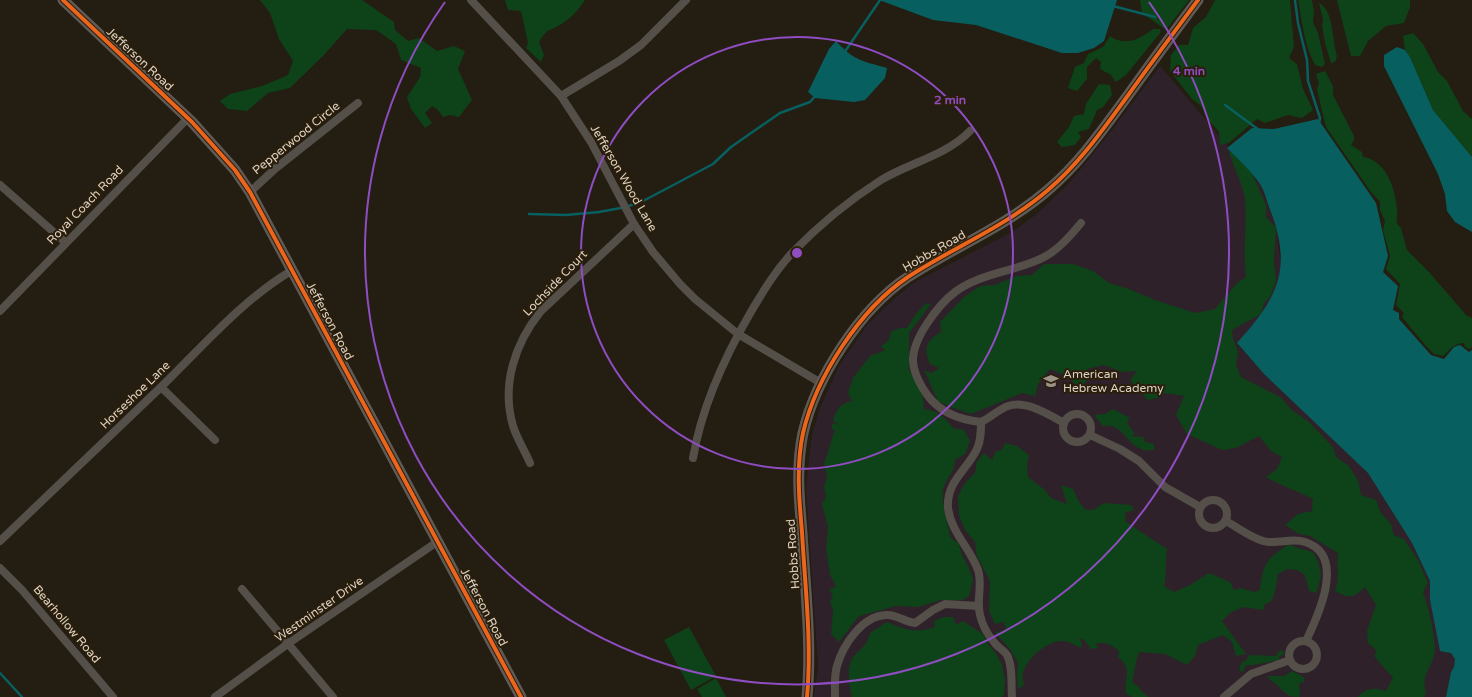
<svg xmlns="http://www.w3.org/2000/svg" width="1472" height="697" font-family="'Varela Round',sans-serif">
<style>
.education{fill:#2f212a}
.green{fill:#0e4218}
.water{fill:#085f5f}
.lines{fill:none;stroke-linecap:round;stroke-linejoin:round}
.stream{stroke:#085f5f;stroke-width:2.5}
.street{stroke:#544f48;stroke-width:8}
.secondary{stroke:#605a56;stroke-width:11}
.cycleway-casing{stroke:#2b1e0a;stroke-width:6}
.cycleway{stroke:#eb651d;stroke-width:4}
.ring{fill:none;stroke:#8e4dc1;stroke-width:2}
.labels{text-anchor:middle;dominant-baseline:central;stroke-width:4;stroke-linejoin:round;paint-order:stroke}
.street-label{font-size:12px;fill:#dcd3c7;stroke:#2b1e0a}
.poi-label{font-size:12px;fill:#dcd3c7;stroke:#2b1e0a;text-anchor:start}
.centre{fill:#8e4dc1;stroke:#2b1e0a;stroke-width:2}
.ring-label{font-size:12px;text-anchor:middle;font-weight:bold;fill:#8e4dc1;stroke:#2b1e0a;stroke-width:4;stroke-linejoin:round;paint-order:stroke}
</style>
<rect width="100%" height="100%" fill="#231d12"/>
<polygon class="education" points="1160,66 1260,184 1277,229 1281,269 1276,291 1258,321 1237,344 1264,374 1368,473 1412,543 1430,581 1430,600 1451,653 1455,659 1454,667 1451,672 1446,697 814,697 818,665 806,488 812,435 820,408 839,366 867,325 886,306 913,283 1012,232 1037,214 1070,182 1109,134"/>
<g class="green">
<polygon points="260,0 362,0 394,22 395,30 408,41 419,38 437,51 454,46 465,51 458,69 472,100 459,117 450,115 443,117 438,110 432,106 425,113 432,123 425,128 411,109 407,97 420,77 421,68 401,60 396,44 376,30 347,29 324,55 290,88 268,93 247,111 228,109 220,101 230,94 262,86 288,75 293,61 279,39 270,13"/>
<path d="M505,0H585C579,9 572,17 563,23C550,32 549,26 539,42L544,55L541,62L526,48L528,43L521,11L508,10Z"/>
<polygon points="1140,0 1189,0 1166,30 1142,13"/>
<polygon points="1215,0 1290,0 1294,47 1289,58 1297,64 1303,89 1313,110 1302,118 1288,115 1265,123 1257,119 1229,143 1220,145 1219,132 1211,123 1200,105 1192,99 1170,71 1171,55 1179,45 1188,45 1193,28 1206,17"/>
<path d="M1298,0H1312L1314,12L1313,22L1318,33L1325,64L1322,67L1315,65C1304,45 1302,21 1298,0Z"/>
<polygon points="1337,0 1410,0 1410,7 1404,23 1386,26 1368,41 1360,56 1351,56"/>
<path d="M1319,3C1334,10 1332,41 1337,56L1335,62L1331,63L1325,43L1322,26L1323,20Z"/>
<path d="M1153,29H1160L1161,32L1126,75L1116,82L1111,75L1100,69L1101,62L1096,58L1087,67V79L1077,91L1068,88L1075,67L1084,63L1088,54L1103,47L1110,36C1125,47 1140,39 1153,29Z"/>
<polygon points="1413,33 1423,44 1438,72 1447,81 1463,111 1472,119 1472,157 1433,110 1410,57 1405,50 1403,36"/>
<path d="M1325,71L1333,86V95L1354,136V140L1351,145L1362,152L1363,157C1386,160 1395,188 1397,209C1398,214 1396,219 1397,224L1401,228L1407,250L1429,272L1466,315L1472,318V347L1470,349L1465,347L1464,343C1453,344 1451,349 1443,356L1434,354L1425,345L1402,317L1404,313L1396,305L1400,284L1386,269L1390,256L1383,230L1385,221L1380,210V202L1371,192L1326,127L1317,90L1319,83L1316,74Z"/>
<polygon points="1099,84 1110,85 1112,95 1103,107 1097,110 1089,129 1078,132 1081,137 1075,145 1062,147 1057,142 1069,127 1074,116 1084,114 1086,104"/>
<path d="M1242,151L1266,205V217L1276,228L1274,260L1276,280L1271,296L1264,303L1261,314L1232,330L1233,339L1238,352L1236,365L1241,377L1280,397L1293,411L1309,422L1332,446L1337,458L1348,465L1358,480L1361,495L1376,500L1381,513L1391,524L1394,535L1404,539L1418,560L1428,583L1423,592C1429,609 1434,630 1435,648C1435,666 1420,672 1426,692L1424,697H1357C1367,688 1374,687 1386,691L1393,678L1374,656L1377,651L1368,643L1367,631L1376,605L1365,587C1354,598 1349,599 1335,591C1340,579 1336,566 1338,553L1310,536L1299,534L1285,525L1298,514L1312,511L1313,499C1297,491 1281,486 1266,477L1277,469L1282,457L1271,451L1259,436L1236,448L1222,450L1187,434L1176,415L1184,396L1165,393L1157,398L1148,400L1130,380L1137,371L1122,372L1104,365L1087,369V380L1080,388L1066,376L1050,369L1038,384L1035,396L1022,393L971,414L951,407L938,401L924,370L932,373L939,368L930,364C923,348 926,341 941,332L940,322L964,297L980,286L995,285L1016,276L1032,275L1044,264H1073L1093,271L1109,283L1129,289L1155,300L1195,313L1215,309L1237,283L1246,277C1243,251 1247,225 1245,199C1245,190 1232,163 1229,152Z"/>
<path d="M926,303L931,304L909,333V369L923,397L924,409C938,410 945,418 953,428L964,430L970,441L965,454L955,460C956,471 945,478 943,490C941,505 948,522 950,537L959,544L962,555L969,568L973,579L969,596L962,600H941L918,607L896,606L866,614L858,617L839,642L831,634L833,611L830,602L833,594L829,590L836,586L830,575L826,548L828,527L822,504L826,497L824,486L827,478L824,462C830,452 829,442 835,431L831,428L833,423L840,425L833,421C837,408 840,404 852,401L848,393L853,378L870,356L885,350L881,346L889,340L891,331L901,328H907L916,314Z"/>
<path d="M1113,409L1130,418L1127,423L1135,434L1131,436L1143,437L1145,442L1154,444V450C1151,450 1145,451 1141,449C1125,443 1123,423 1103,426L1094,415L1105,414Z"/>
<path d="M1005,443L1017,446L1029,455L1027,465L1028,477L1045,490L1051,498L1067,504L1061,485L1073,489L1079,502L1086,510H1093L1104,503L1131,505L1134,510L1125,513L1126,522L1167,549C1165,562 1167,574 1164,586L1174,592L1190,585L1209,573L1230,582L1234,590L1241,588L1254,592L1260,590C1263,562 1267,559 1289,544C1298,549 1305,549 1314,553C1322,570 1323,575 1316,593L1309,591L1305,575L1297,570L1287,569L1278,574L1275,592L1271,602L1265,604L1263,610L1243,607L1230,613L1222,621L1246,654L1236,656L1232,642L1223,635L1198,645L1195,656L1187,665L1165,654L1139,652C1135,662 1135,672 1132,682C1140,686 1142,694 1149,697H1133L1126,694C1123,676 1134,671 1118,657L1119,651C1111,645 1106,641 1095,644L1099,648L1091,649L1084,640L1079,638L1082,643L1081,648C1076,646 1068,641 1063,641C1048,640 1026,659 1023,673C1022,676 1023,682 1024,685L1018,689L1017,672L1018,663L1010,649L995,633L1006,629L1004,622L995,624L989,611L990,581L977,556L975,542L965,530L959,515L958,496L965,483L975,473L977,462L984,453L992,460L996,451L1002,450Z"/>
<path d="M943,617H953L956,625L963,621L984,635L987,643L995,652L1002,665L1005,679L1004,695L1001,697H852C849,686 846,665 854,656C862,647 867,646 870,633L887,622C904,629 916,634 935,627L934,621Z"/>
<polygon points="689,627 716,676 691,690 664,640"/>
<polygon points="1283,650 1284,654 1279,657 1279,660 1254,665 1246,665 1243,672 1239,671 1241,663 1246,660 1249,655 1276,656 1279,651"/>
<path d="M1292,671L1304,677V682L1299,683L1300,691L1299,697C1288,697 1286,694 1279,687C1275,682 1271,682 1267,676H1284Z"/>
<polygon points="716,678 726,697 702,697 697,689"/>
</g>
<g class="water">
<polygon points="879,0 1117,0 1104,41 1094,48 1078,53 1062,53 976,25 933,20"/>
<path d="M836,41C854,61 863,61 887,68L885,78L865,100L854,102L815,98L808,92L829,49Z"/>
<polygon points="1397,47 1405,50 1410,57 1433,110 1472,157 1472,232 1455,222 1447,211 1445,194 1438,174 1384,66 1384,55"/>
<path d="M1318,119L1376,203L1388,256L1383,272L1398,286L1393,310L1399,313V319L1431,355L1444,359L1454,347L1460,345L1469,352L1472,350V697H1446L1451,672L1454,667L1455,659L1451,653L1440,651L1430,600V581L1412,543L1368,473L1264,374L1237,343C1276,300 1293,271 1271,212C1267,203 1265,192 1260,184C1251,171 1238,159 1227,148L1252,128L1274,129Z"/>
</g>
<g class="lines">
<g class="stream">
<polyline points="1295,0 1298,23 1307,60 1308,81 1320,118 1319,124"/>
<polyline points="1113,6 1155,17"/>
<polyline points="844,53 880,0"/>
<polyline points="1225,105 1259,130"/>
<polyline points="529,214 566,215 599,212 626,207 645,200 713,164 731,147 780,113 810,102 816,95"/>
<polyline points="0,673 22,697"/>
</g>
<g class="street">
<polyline points="471,0 561,96 591,142 634,224 653,252 680,284 695,299 738,334 821,383"/>
<polyline points="561,96 619,61 641,45 686,0"/>
<polyline points="0,185 65,242"/>
<polyline points="250,192 276,168 358,103"/>
<polyline points="0,311 188,118"/>
<polyline points="161,387 215,440"/>
<circle cx="1077" cy="428" r="14"/>
<path d="M981,422C961,420 941,413 928,396C921,387 913,372 913,360C913,338 938,305 955,292C963,286 974,281 982,278C1003,270 1027,267 1046,256C1060,248 1071,235 1081,223"/>
<path d="M981,422C981,431 981,440 977,449C967,470 946,482 948,508C951,532 970,548 978,570C983,585 976,600 980,615C982,624 988,635 994,642C997,647 1004,650 1007,655C1013,666 1011,685 1012,697"/>
<path d="M981,422C990,418 999,409 1008,406C1026,400 1048,414 1064,423"/>
<polyline points="1090,435 1120,449 1139,461 1165,487 1200,507"/>
<path d="M693,458C702,405 725,356 752,310C764,290 776,270 792,253C819,225 848,201 881,180C909,163 947,155 970,131"/>
<path d="M530,463C525,451 517,439 513,426C501,385 515,343 541,311L634,224"/>
<circle cx="1213" cy="514" r="14"/>
<path d="M1226,521C1237,527 1250,537 1263,541C1277,545 1291,537 1305,542C1347,555 1318,616 1306,641"/>
<path d="M0,541C53,490 107,439 160,388C202,347 241,301 291,271"/>
<polyline points="0,568 22,590 113,697"/>
<polyline points="242,589 333,697"/>
<circle cx="1303" cy="655" r="14"/>
<polyline points="215,697 289,643 437,542"/>
<path d="M835,697C835,687 834,676 837,666C843,645 862,616 886,615C896,614 905,622 915,623L933,610L945,604L979,606"/>
<polyline points="1224,697 1251,674 1290,660"/>
</g>
<g class="secondary">
<polyline points="63,0 192,122 235,170 250,192 521,697"/>
<path d="M807,697C812,642 805,587 802,532C799,499 796,466 803,433C816,377 860,309 908,277C954,247 1005,227 1048,190C1080,163 1104,128 1129,94C1151,63 1175,31 1198,0"/>
</g>
<g class="cycleway-casing">
<g id="cycleway">
<polyline points="63,0 192,122 235,170 250,192 521,697"/>
<path d="M807,697C812,642 805,587 802,532C799,499 796,466 803,433C816,377 860,309 908,277C954,247 1005,227 1048,190C1080,163 1104,128 1129,94C1151,63 1175,31 1198,0"/>
</g>
</g>
<use href="#cycleway" class="cycleway"/>
</g>
<g class="ring">
<circle cx="797" cy="253" r="216"/>
<path d="M1149 2A432 432 0 1 1 445 2"/>
</g>
<defs>
<g id="school-bare" transform="scale(1.2)"><path d="M0-5L7-2L0 1L-7-2ZM-4 1L0 2.5L4 1V4Q0 6-4 4Z" fill="#9b9388" stroke="#2b1e0a" stroke-width="2.5" paint-order="stroke"/></g>
</defs>
<g fill-rule="evenodd">
<use href="#school-bare" x="1051" y="381"/>
</g>
<g class="labels">
<g class="street-label">
<text transform="translate(140 59) rotate(43)">Jefferson Road</text>
<text transform="translate(296 138) rotate(-39)">Pepperwood Circle</text>
<text transform="translate(624 178) rotate(60)">Jefferson Wood Lane</text>
<text transform="translate(85 205) rotate(-46)">Royal Coach Road</text>
<text transform="translate(934 251) rotate(-30)">Hobbs Road</text>
<text transform="translate(555 283) rotate(-46)">Lochside Court</text>
<text transform="translate(330 321) rotate(62)">Jefferson Road</text>
<text transform="translate(135 395) rotate(-44)">Horseshoe Lane</text>
<text transform="translate(793 554) rotate(-94)">Hobbs Road</text>
<text transform="translate(484 607) rotate(62)">Jefferson Road</text>
<text transform="translate(319 609) rotate(-35)">Westminster Drive</text>
<text transform="translate(67 624) rotate(50)">Bearhollow Road</text>
</g>
<g class="poi-label">
<text x="1063" y="374">American<tspan x="1063" dy="14">Hebrew Academy</tspan></text>
</g>
</g>
<circle cx="797" cy="253" r="6" class="centre"/>
<g class="ring-label">
<text x="1189" y="75">4 min</text>
<text x="950" y="104">2 min</text>
</g>
</svg>
